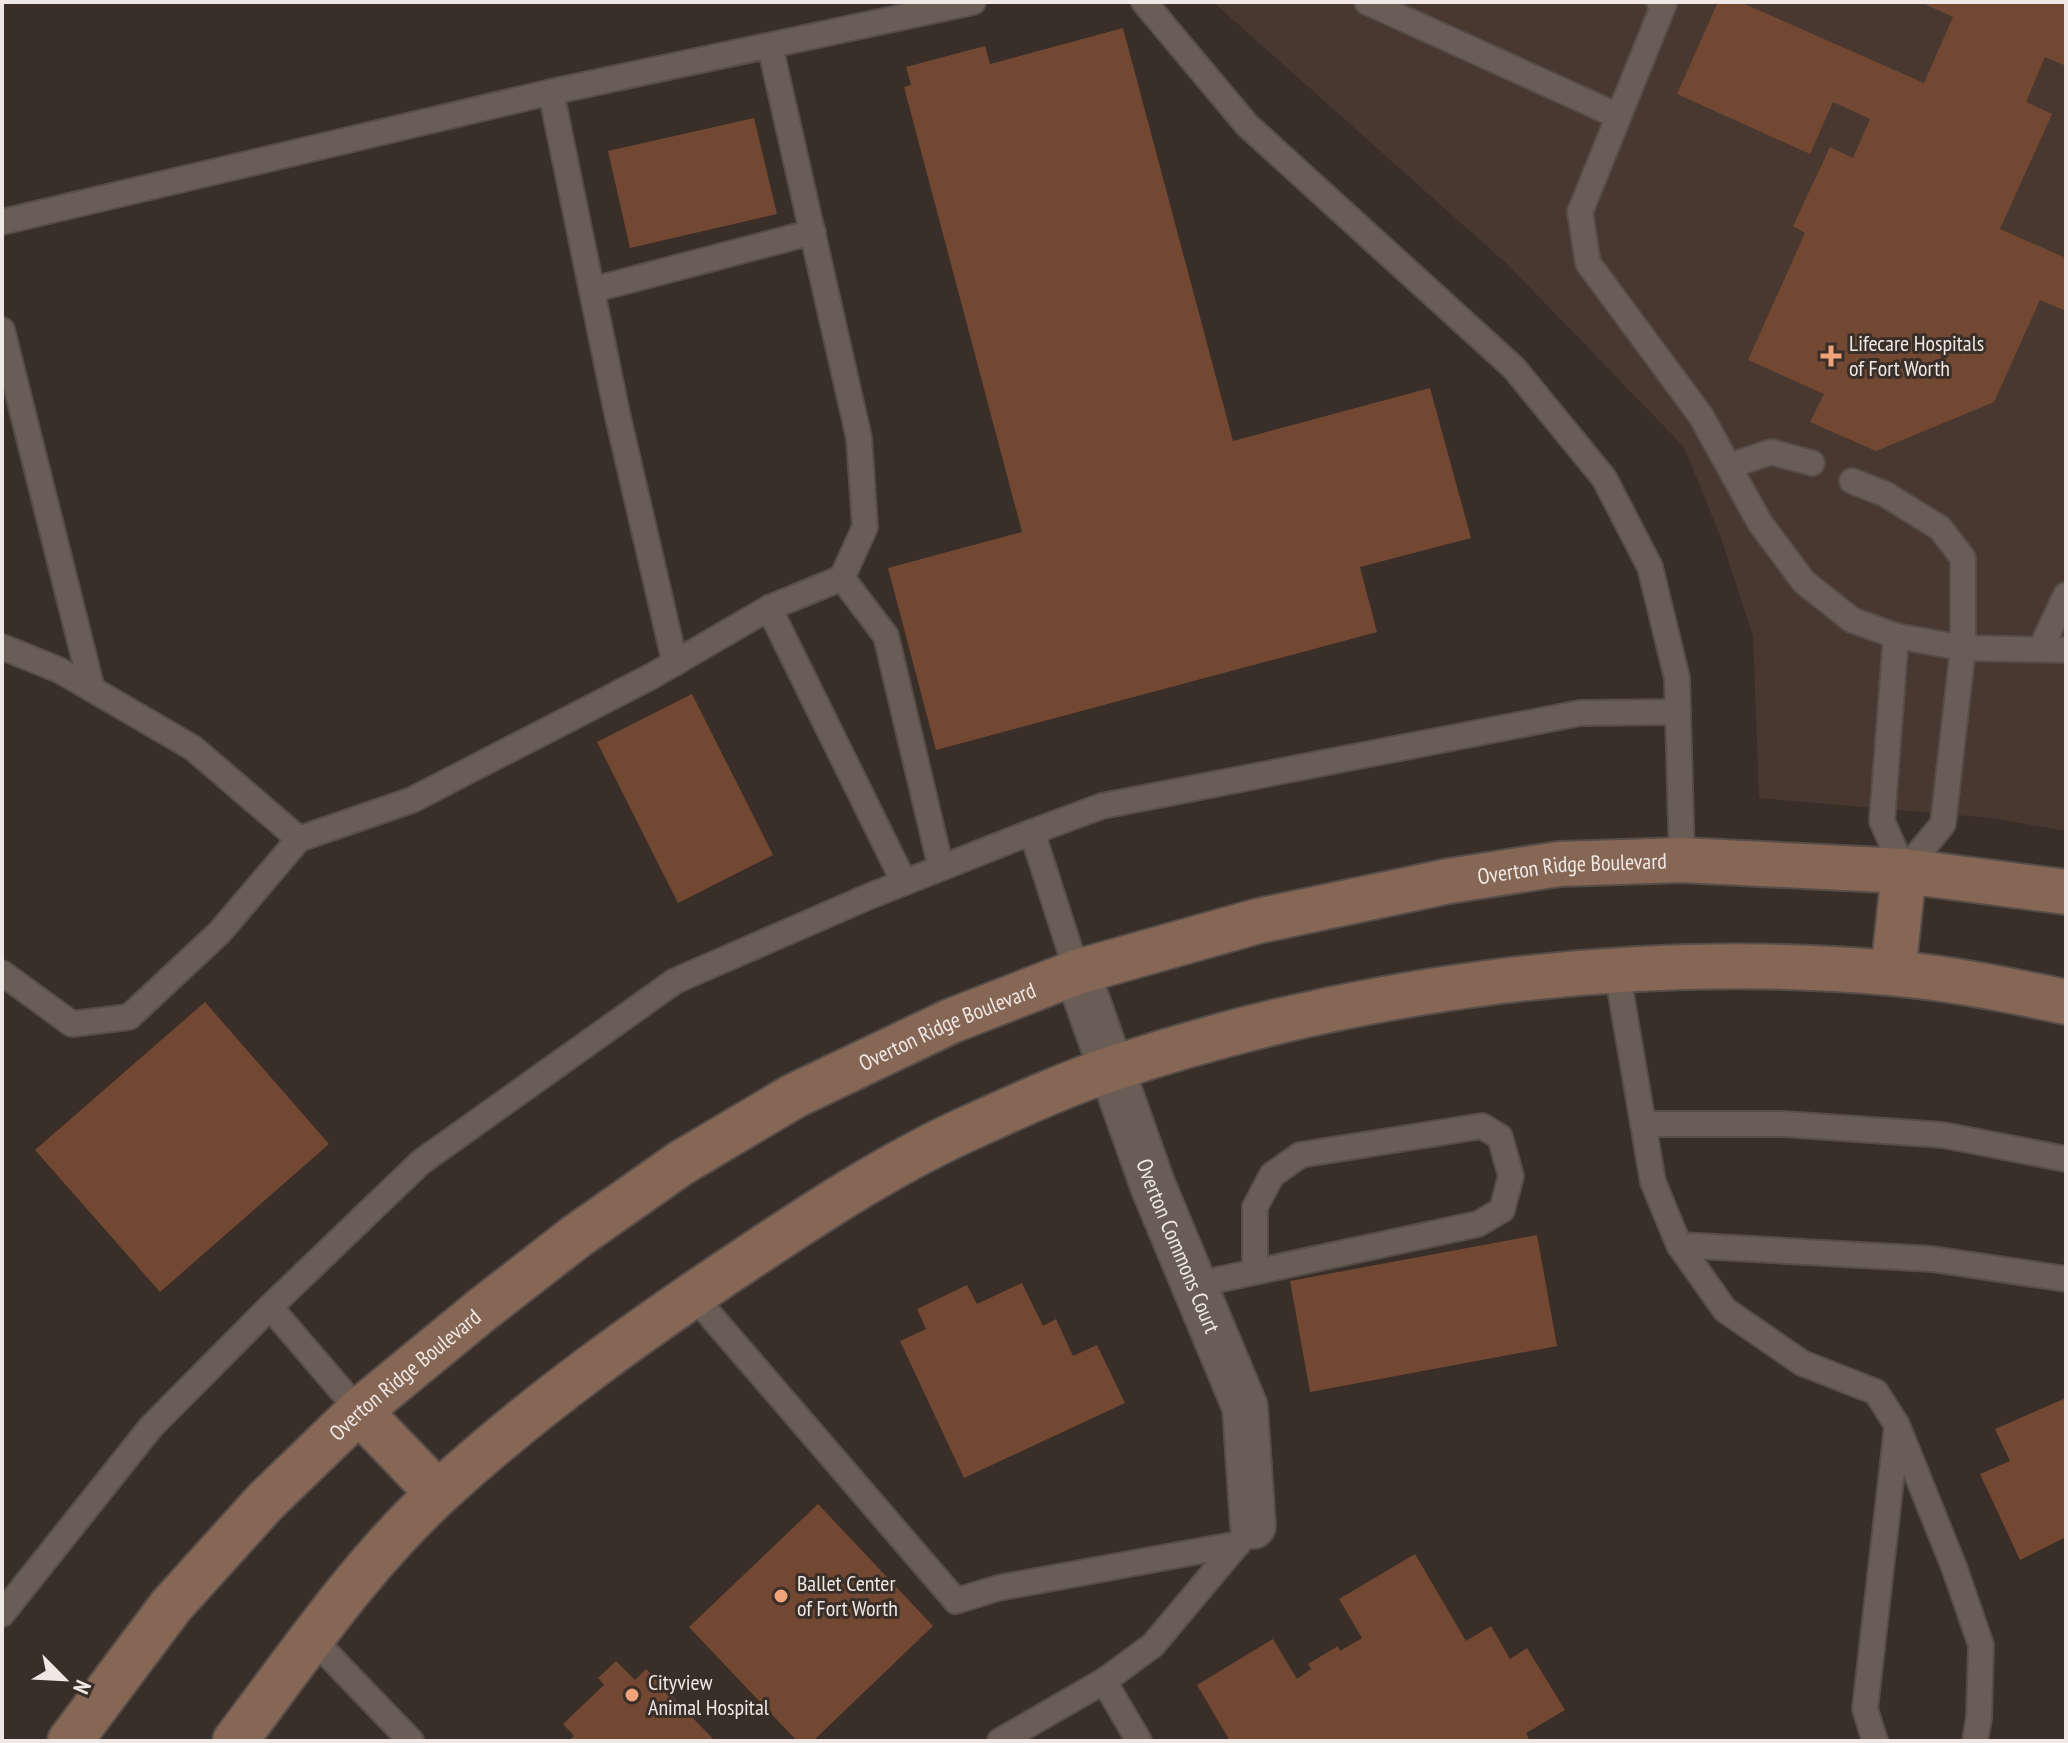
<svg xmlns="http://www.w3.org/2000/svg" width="2068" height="1743" font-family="'PT Sans Narrow',sans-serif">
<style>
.built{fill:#48382f}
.building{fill:#724832}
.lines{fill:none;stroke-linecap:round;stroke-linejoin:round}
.lane-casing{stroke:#564d48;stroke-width:28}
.street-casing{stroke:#564d48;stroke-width:48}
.secondary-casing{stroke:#564d48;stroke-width:48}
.lane{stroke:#695d56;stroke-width:24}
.street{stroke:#695d56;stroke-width:44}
.secondary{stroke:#866655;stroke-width:44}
.poi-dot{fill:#f0a27a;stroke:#392e28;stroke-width:3}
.labels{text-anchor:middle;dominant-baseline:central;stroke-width:6;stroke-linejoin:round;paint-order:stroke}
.poi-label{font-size:22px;fill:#efe8e4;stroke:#392e28;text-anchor:start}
.street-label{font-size:22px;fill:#efe8e4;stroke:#392e28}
</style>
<rect width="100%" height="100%" fill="#392e28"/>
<polygon class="built" points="1213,2 2066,2 2066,831 1991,818 1759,798 1753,636 1721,538 1684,447 1508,265"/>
<g class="building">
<polygon points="1718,2 1740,2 1924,83 1953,17 1920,2 2066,2 2066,66 2045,57 2026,102 2052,114 2000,229 2066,258 2066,311 2040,300 1994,402 1876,451 1810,422 1824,394 1748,360 1805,233 1793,226 1830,147 1853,158 1870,119 1833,102 1810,154 1677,94"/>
<polygon points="1123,28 1233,441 1430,388 1471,538 1360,567 1377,632 936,750 888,568 1022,532 904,87 911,85 906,67 985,46 990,64"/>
<polygon points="754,118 777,214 630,248 608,151"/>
<polygon points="692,694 773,855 678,903 597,742"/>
<polygon points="205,1002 329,1144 160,1292 35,1150"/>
<polygon points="1537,1235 1557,1346 1310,1392 1290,1281"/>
<polygon points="1022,1283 1043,1326 1056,1319 1073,1356 1097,1345 1125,1403 964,1478 900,1341 926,1329 917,1309 967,1285 977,1304"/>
<polygon points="2066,1398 2066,1537 2020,1560 1980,1474 2010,1461 1995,1429"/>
<polygon points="818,1504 933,1626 813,1741 797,1741 689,1627"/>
<polygon points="1415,1554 1466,1641 1491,1626 1510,1659 1527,1648 1565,1710 1526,1733 1530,1741 1230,1741 1197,1685 1273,1639 1297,1679 1311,1669 1308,1664 1338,1646 1340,1651 1362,1638 1339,1599"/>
<polygon points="616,1661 635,1680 646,1669 715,1741 568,1741 574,1736 563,1724 604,1685 598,1678"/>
</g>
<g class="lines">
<g class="lane-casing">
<g id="lane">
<polyline points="1144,2 1247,125 1514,368 1604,478 1650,567 1677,678 1682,860"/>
<polyline points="1367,2 1618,116"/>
<polyline points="1659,2 1664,4 1580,212 1588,263 1701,416 1760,523 1804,582 1852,620 1896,636 1963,648 2066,650"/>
<polyline points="770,46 859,438 865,527 842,578"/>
<polyline points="551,92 617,413 675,663"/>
<polyline points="2,222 551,92 973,2"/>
<polyline points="592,290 813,232"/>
<polyline points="2,330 92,689"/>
<polyline points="1729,466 1771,452 1812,463"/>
<polyline points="1852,481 1885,494 1940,528 1963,558 1963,648 1943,824 1904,871 1882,821 1896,636"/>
<polyline points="769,608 904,882"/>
<polyline points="2,647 59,670 193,748 299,839 412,800 652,676 769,608 842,578 886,636 941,868"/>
<polyline points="2041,648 2066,595"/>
<polyline points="1617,971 1653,1182 1679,1245 1932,1259 2066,1279"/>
<polyline points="1077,972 1032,832 1102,806 1580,713 1678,712"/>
<polyline points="2,973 72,1024 129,1017 219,933 299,839"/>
<polyline points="1643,1124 1784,1124 1943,1135 2066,1159"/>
<polyline points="1679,1245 1725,1310 1802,1363 1876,1392 1897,1425 1954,1567 1981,1645 1979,1718 1975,1741"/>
<polyline points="1194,1285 1478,1224 1502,1210 1511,1176 1500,1137 1482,1126 1300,1155 1272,1175 1255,1207 1255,1272"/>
<polyline points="692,1294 956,1601 998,1588 1238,1544"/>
<polyline points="359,1411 270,1307 421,1162 675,981 870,896 1032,832"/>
<polyline points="2,1614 151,1427 270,1307"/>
<polyline points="312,1638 411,1741"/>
<polyline points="1104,1681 1139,1741"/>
<polyline points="1000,1741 1104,1681 1153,1645 1241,1540"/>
<polyline points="1875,1741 1865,1709 1897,1427"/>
</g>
</g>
<g class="street-casing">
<g id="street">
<path id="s1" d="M1077,972L1153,1186L1245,1407L1253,1526"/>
</g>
</g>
<g class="secondary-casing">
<g id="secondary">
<polyline points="1893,973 1904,871"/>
<polyline points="359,1411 438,1493"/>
<path id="s2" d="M70,1741L171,1606L265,1502L359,1411L483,1309L577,1236L681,1163L794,1096L951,1021L1077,972L1258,921L1449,881L1559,864L1682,860L1904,871L2066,892"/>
<path d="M235,1741C300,1655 362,1563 442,1490C537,1403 644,1327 751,1256C823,1208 898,1159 978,1124C1022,1104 1068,1083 1114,1068C1358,987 1634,950 1890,973C1949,978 2009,990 2066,1002"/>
</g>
</g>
<use href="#lane" class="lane"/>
<use href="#street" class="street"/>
<use href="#secondary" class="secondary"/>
</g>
<g class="poi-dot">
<path d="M1827 344h8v8h8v8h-8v8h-8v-8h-8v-8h8z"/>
<circle cx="781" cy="1596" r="8"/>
<circle cx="632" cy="1695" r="8"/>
</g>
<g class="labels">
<g class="poi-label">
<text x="1849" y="343">Lifecare Hospitals<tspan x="1849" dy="25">of Fort Worth</tspan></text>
<text x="797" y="1583">Ballet Center<tspan x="797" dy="25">of Fort Worth</tspan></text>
<text x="648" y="1682">Cityview<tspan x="648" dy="25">Animal Hospital</tspan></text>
</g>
<g class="street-label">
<text stroke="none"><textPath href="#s2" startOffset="1794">Overton Ridge Boulevard</textPath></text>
<text stroke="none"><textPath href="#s2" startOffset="1146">Overton Ridge Boulevard</textPath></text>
<text stroke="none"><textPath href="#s1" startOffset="292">Overton Commons Court</textPath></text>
<text stroke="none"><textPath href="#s2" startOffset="498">Overton Ridge Boulevard</textPath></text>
</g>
</g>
<rect width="2068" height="1743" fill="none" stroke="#efe8e4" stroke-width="8"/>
<g transform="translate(64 1679) rotate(114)" stroke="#392e28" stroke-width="6" paint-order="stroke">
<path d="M0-6L14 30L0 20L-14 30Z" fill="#efe8e4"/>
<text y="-12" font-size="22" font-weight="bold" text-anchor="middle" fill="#efe8e4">N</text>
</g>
</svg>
